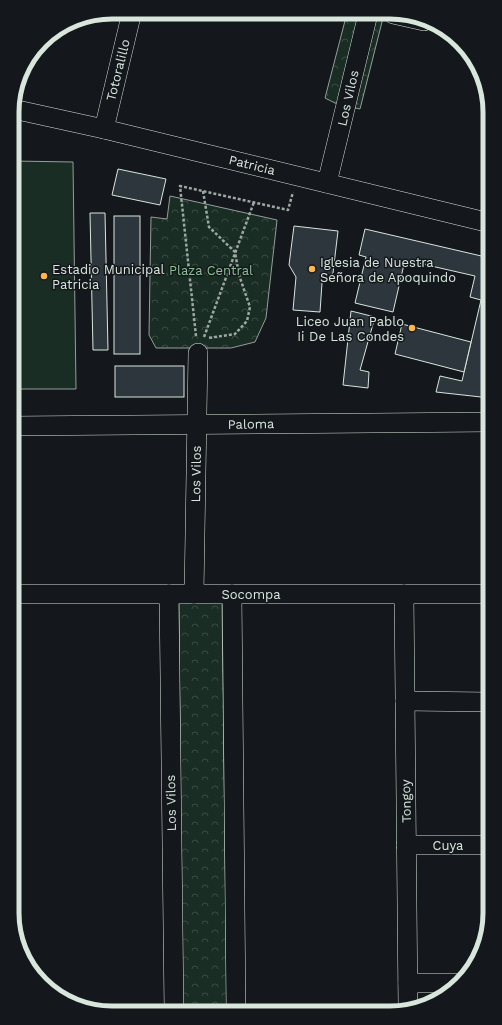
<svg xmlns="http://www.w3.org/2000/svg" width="502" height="1025" font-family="'Work Sans',sans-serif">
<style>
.park{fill:url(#park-crowns);stroke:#939e99}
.pitch{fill:#1a2d24;stroke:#939e99}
.building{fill:#2c363c;stroke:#d8e6dc}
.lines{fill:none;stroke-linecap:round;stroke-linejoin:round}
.minor-casing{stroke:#d8e6dc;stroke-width:20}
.path{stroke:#9da8a2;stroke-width:2.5;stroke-dasharray:3 2;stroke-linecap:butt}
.minor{stroke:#14181c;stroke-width:19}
.poi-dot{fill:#ffb74d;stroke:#14181c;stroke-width:1.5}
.labels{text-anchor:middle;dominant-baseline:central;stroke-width:3;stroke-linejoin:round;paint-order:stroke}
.street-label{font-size:13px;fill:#d8e6dc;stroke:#14181c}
.poi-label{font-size:13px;fill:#d8e6dc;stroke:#14181c;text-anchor:start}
.park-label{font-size:13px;fill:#8ac095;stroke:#14181c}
.rim{fill:none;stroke:#d8e6dc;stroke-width:5}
</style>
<defs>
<pattern id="park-crowns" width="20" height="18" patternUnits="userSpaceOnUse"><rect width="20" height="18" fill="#1a2d24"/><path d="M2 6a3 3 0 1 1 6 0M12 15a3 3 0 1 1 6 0" fill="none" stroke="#3b4b43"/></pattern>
</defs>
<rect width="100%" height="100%" fill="#14181c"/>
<g class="park">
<polygon points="347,13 384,14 360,109 337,104 325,98"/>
<polygon points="170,196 277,220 266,318 255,342 231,348 156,348 149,335 151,217 167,219"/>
<polygon points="222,599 227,1010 182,1011 179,601"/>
</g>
<polygon class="pitch" points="13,161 73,162 76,389 13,389"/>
<g class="building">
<polygon points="118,169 166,179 160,205 112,195"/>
<polygon points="90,213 105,213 108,350 93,350"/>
<rect x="114" y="216" width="26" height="138"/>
<polygon points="294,226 338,231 333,273 322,283 320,312 293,310 296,277 289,265"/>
<polygon points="365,229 490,258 490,398 436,392 440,376 462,381 481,300 470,297 475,276 405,260 393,312 355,303 366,257 359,255"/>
<polygon points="351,311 375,317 360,370 369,372 368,388 343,385"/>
<polygon points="402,324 471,342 464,372 395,354"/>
<rect x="115" y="366" width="69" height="31"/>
</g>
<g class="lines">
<g class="minor-casing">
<g id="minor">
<polyline points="393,14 424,21"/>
<polyline points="13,109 104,129 490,223"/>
<polyline points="104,129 132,12"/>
<polyline points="327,183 368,14"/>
<polyline points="12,426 490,422"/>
<polyline points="12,594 490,594"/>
<polyline points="169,594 174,1011"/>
<polyline points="194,594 198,353"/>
<polyline points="232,594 236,1010"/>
<polyline points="404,594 408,1008"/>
<polyline points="405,701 490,702"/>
<polyline points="406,845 490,845"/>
<polyline points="408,983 457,983"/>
</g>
</g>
<g class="path">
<polyline points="203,191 209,227 235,252 239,275 250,307 247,321 235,334 208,338"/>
<polyline points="196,336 180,186 288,210 293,192"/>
<polyline points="204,337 254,202"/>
</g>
<use href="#minor" class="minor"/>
</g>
<g class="poi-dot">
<circle cx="312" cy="269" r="4"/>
<circle cx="44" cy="276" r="4"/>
<circle cx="412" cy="328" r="4"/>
</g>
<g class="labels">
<g class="street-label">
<text transform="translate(118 70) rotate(-76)">Totoralillo</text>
<text transform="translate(348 98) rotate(-77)">Los Vilos</text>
<text transform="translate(252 165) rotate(14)">Patricia</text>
<text transform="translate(251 424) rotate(-1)">Paloma</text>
<text transform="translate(196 474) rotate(-89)">Los Vilos</text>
<text x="251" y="594">Socompa</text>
<text transform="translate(406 801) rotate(-91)">Tongoy</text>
<text transform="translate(171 803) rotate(-91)">Los Vilos</text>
<text x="448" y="845">Cuya</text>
</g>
<g class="poi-label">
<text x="320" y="262">Iglesia de Nuestra<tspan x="320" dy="15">Señora de Apoquindo</tspan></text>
<text x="52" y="269">Estadio Municipal<tspan x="52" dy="15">Patricia</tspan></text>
<text x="404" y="321" text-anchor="end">Liceo Juan Pablo<tspan x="404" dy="15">Ii De Las Condes</tspan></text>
</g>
<g class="park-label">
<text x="211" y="270">Plaza Central</text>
</g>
</g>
<path d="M0 0H502V1025H0ZM112 19H390A93 93 0 0 1 483 112V913A93 93 0 0 1 390 1006H112A93 93 0 0 1 19 913V112A93 93 0 0 1 112 19Z" fill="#14181c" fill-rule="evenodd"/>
<path class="rim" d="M112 19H390A93 93 0 0 1 483 112V913A93 93 0 0 1 390 1006H112A93 93 0 0 1 19 913V112A93 93 0 0 1 112 19Z"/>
</svg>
